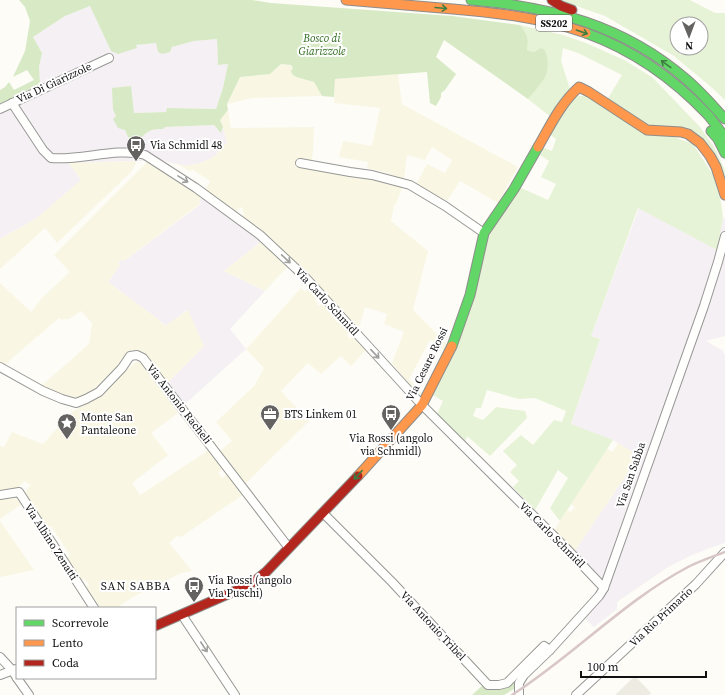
<svg xmlns="http://www.w3.org/2000/svg" width="725" height="695" font-family="'Source Serif 4',serif">
<style>
.industrial{fill:#f5f0f3}
.farmland{fill:#f9f7e4}
.green{fill:#e7f3d7;fill-rule:evenodd}
.forest{fill:#d8eac5}
.plaza{fill:#edebe2}
.lines{fill:none;stroke-linecap:round;stroke-linejoin:round}
.street-casing{stroke:#979795;stroke-width:10}
.fast-casing{stroke:#8e8d8b;stroke-width:11}
.slow-casing{stroke:#8e8d8b;stroke-width:11}
.jam-casing{stroke:#8e8d8b;stroke-width:11}
.street{stroke:#fffffe;stroke-width:8}
.fast{stroke:#63d668;stroke-width:9}
.slow{stroke:#ff974d;stroke-width:9}
.jam{stroke:#b3261e;stroke-width:9}
.rail{stroke:#d9c6c7;stroke-width:2.5}
.oneway{stroke:#3e7d41}
.oneway2{stroke:#a0a09f}
.labels{text-anchor:middle;dominant-baseline:central;stroke-width:4;stroke-linejoin:round;paint-order:stroke}
.shield{fill:#fff;stroke:#585858;stroke-width:1}
.shield-label{font-size:10px;font-weight:bold;fill:#111}
.park-label{font-size:11px;font-style:italic;fill:#2f6b1f;stroke:#fff}
.street-label{font-size:11px;fill:#111;stroke:#fff}
.poi-label{font-size:11px;fill:#111;stroke:#fff;text-anchor:start}
.neighbourhood-label{font-size:12px;letter-spacing:1px;fill:#111;stroke:#fff}
</style>
<rect width="100%" height="100%" fill="#fdfcf7"/>
<g class="industrial">
<polygon points="90,6 111,51 136,45 156,43 170,52 172,47 194,41 217,39 218,65 228,64 223,88 216,109 167,108 167,112 133,113 113,110 116,117 113,119 125,130 128,137 139,144 144,151 141,138 148,131 153,129 162,129 165,127 214,125 222,132 223,127 227,143 220,148 216,155 210,159 200,163 185,166 163,161 137,161 69,163 81,180 37,218 0,239 0,104 40,84 39,67 42,53 33,37 65,16"/>
<polygon points="202,197 248,230 261,242 224,271 265,291 230,329 246,349 184,405 167,383 204,346 187,310 166,326 159,320 108,282 120,265 118,263 122,259 124,261 201,204 199,201"/>
<polygon points="639,208 717,250 723,218 725,219 725,336 706,341 722,350 725,355 725,543 710,548 690,556 668,567 617,602 617,609 594,627 584,618 600,601 608,588 574,552 639,456 613,440 571,425 600,339 591,336"/>
</g>
<g class="farmland">
<polygon points="281,64 291,65 297,77 314,82 322,96 252,98 227,104 240,77 270,74"/>
<polygon points="398,74 402,104 518,167 498,203 460,181 447,201 416,185 427,164 445,173 452,160 432,147 425,160 407,155 404,180 388,173 367,168 368,162 339,157 343,141 372,146 380,108 334,103 335,79"/>
<polygon points="228,110 231,128 314,127 313,151 311,168 371,179 402,187 397,202 394,206 391,221 428,251 413,310 448,345 445,351 430,340 409,379 423,394 419,396 392,363 404,332 384,324 387,314 365,307 358,331 262,232 243,216 244,213 242,211 243,208 241,207 236,212 206,189 210,181 193,170 189,171 176,163 185,166 200,163 210,159 216,155 220,148 227,143 223,127 220,120"/>
<polygon points="137,161 132,171 57,243 45,228 0,269 0,239 37,218 81,180 69,163"/>
<polygon points="147,162 202,197 199,201 201,203 124,261 122,259 118,263 120,265 108,282 159,320 165,326 188,310 204,346 167,383 142,354 131,350 104,381 86,396 74,399 40,387 89,344 92,323 81,311 69,319 64,319 62,320 59,318 3,366 0,364 0,283 31,312 42,298 70,272 54,255"/>
<polygon points="261,242 287,267 265,291 224,271"/>
<polygon points="310,287 318,298 315,301 319,306 322,303 349,333 347,335 350,339 353,336 358,341 366,350 351,366 341,356 321,374 308,363 281,391 309,421 244,485 219,452 232,441 216,422 255,385 264,368 246,349 301,288 305,292"/>
<polygon points="136,362 141,363 178,413 151,433 168,455 132,483 140,495 209,450 224,468 218,473 222,478 229,473 244,494 181,537 177,536 169,543 192,571 181,573 133,597 116,608 98,608 84,588 89,585 85,579 80,581 65,559 70,555 51,526 45,529 24,493 31,485 24,481 16,490 0,492 0,446 4,447 12,432 43,444 72,412 98,397"/>
<polygon points="618,443 639,456 574,552 554,531 567,510 571,512 575,507 571,504 607,449 613,452"/>
<polygon points="17,498 22,504 0,519 0,500"/>
<polygon points="0,521 34,570 0,577"/>
</g>
<g class="green">
<path d="M559,0H690L715,13H725V100L710,86L674,56L605,16ZM677,24H701V48H677Z"/>
<path d="M520,25L563,35L586,43L624,60L652,77L700,127L714,147L725,170V184L700,138L649,126L607,100L622,75L578,53L563,48L561,61L570,89L552,118L528,99L544,78L540,48C536,53 533,52 527,50C529,38 528,35 520,25Z"/>
<polygon points="578,96 587,96 674,137 693,144 713,175 721,202 723,218 717,250 638,208 591,336 600,339 571,424 613,440 560,521 550,508 568,478 558,470 535,510 513,487 519,481 510,472 517,465 503,451 521,435 533,445 554,420 562,422 566,411 535,398 519,399 487,390 481,408 476,408 473,416 483,420 496,407 525,411 527,418 490,456 467,436 465,443 437,414 443,401 431,394 487,237 519,187 548,200 556,184 541,177 549,161 540,155 544,148 552,151 556,139 549,134 570,101"/>
</g>
<g class="forest">
<path d="M19,0H252L271,3L452,16L520,25C528,35 529,38 527,50C533,52 535,53 540,48L544,49C549,57 549,71 544,79C539,86 533,93 528,99L444,40L436,57L456,74L445,90L441,93V97L436,106L430,103L427,72L335,79L334,97L322,96L314,82L296,77L292,74L291,71L293,68L291,65L281,64L270,74L240,77L227,104L228,110L220,120L223,127L221,133L214,125L165,127L163,129C151,129 149,130 141,138L144,151H141L139,144L128,137L125,130L118,128L113,119L116,116L113,110L112,88L131,86L134,113L166,112L167,108L216,109L223,88L228,64L218,65L217,39L194,41L172,47L170,52L162,54L158,52L156,43L136,45L137,48L118,54L111,51L90,6L65,16L33,37L42,53L39,67L40,84L0,104V90L5,87L9,82L14,90L34,80L27,70L13,77L25,51L30,21L25,7Z"/>
<polygon points="515,682 514,689 504,695 472,695 483,685 494,690 507,687"/>
</g>
<polygon class="plaza" points="635,676 651,693 649,695 615,695"/>
<g class="lines">
<g class="street-casing">
<g id="street">
<path d="M12,103L43,150L51,158C81,161 116,147 145,155L196,188L260,235L305,277L422,405L566,548L604,588"/>
<polyline points="0,109 109,58"/>
<polyline points="300,163 350,172 372,175 410,185 445,206 484,233"/>
<polyline points="0,367 43,391 62,399 76,403 86,399 99,392 122,368 130,356 137,355 143,358 289,548"/>
<polyline points="0,495 19,492 94,608"/>
<polyline points="323,513 392,582 488,685 499,685 507,683 544,646 550,650"/>
<polyline points="182,615 235,695"/>
<polyline points="0,657 12,670 17,678"/>
<polyline points="0,675 16,669"/>
<polyline points="17,678 29,695"/>
<polyline points="519,695 519,683 524,675 550,650 599,596 604,588 704,306 718,262 725,236"/>
<polyline points="576,695 696,584 725,552"/>
</g>
</g>
<g class="fast-casing">
<g id="fast">
<path d="M471,0C552,7 624,25 687,80C701,92 713,106 725,119"/>
<path d="M586,33C633,50 674,79 708,115C714,122 719,130 725,137"/>
<polyline points="711,131 718,139 725,153"/>
<polyline points="452,346 470,295 484,233 514,189 538,147"/>
</g>
</g>
<g class="slow-casing">
<g id="slow">
<path d="M346,0C382,3 417,6 453,9C498,13 543,18 586,33"/>
<path d="M538,147C550,126 561,103 579,87L589,92L647,130L681,132L688,134L700,143L710,156L716,167L725,195"/>
<polyline points="358,476 422,405 452,346"/>
</g>
</g>
<g class="jam-casing">
<g id="jam">
<polyline points="552,0 561,6 572,10"/>
<polyline points="155,626 242,588 255,581 266,572 358,476"/>
</g>
</g>
<use href="#street" class="street"/>
<use href="#fast" class="fast"/>
<use href="#slow" class="slow"/>
<use href="#jam" class="jam"/>
<path class="rail" d="M512,695C573,656 624,601 688,567C700,561 712,557 725,552"/>
</g>
<defs><path id="oneway-shaft" d="M-6 0H5M1.5-3L5.5 0L1.5 3" fill="none" stroke-width="1.6" stroke-linecap="round" stroke-linejoin="round"/></defs>
<g class="oneway">
<use href="#oneway-shaft" transform="translate(441 8) rotate(5)"/>
<use href="#oneway-shaft" transform="translate(582 32) rotate(19)"/>
<use href="#oneway-shaft" transform="translate(666 64) rotate(-144)"/>
<use href="#oneway-shaft" transform="translate(358 475) rotate(133)"/>
</g>
<g class="oneway2">
<use href="#oneway-shaft" transform="translate(183 179) rotate(32)"/>
<use href="#oneway-shaft" transform="translate(286 259) rotate(43)"/>
<use href="#oneway-shaft" transform="translate(375 354) rotate(47)"/>
<use href="#oneway-shaft" transform="translate(204 647) rotate(57)"/>
</g>
<defs>
<g id="bus-pin" transform="scale(1)"><path d="M0 17L-7.5 6A9.5 9.5 0 1 1 7.5 6Z" fill="#646362" stroke="#fff"/><path d="M-5-6H5V4H4V6H2V4H-2V6H-4V4H-5ZM-3.5-4V0h7V-4ZM-3.5 1.2v1.5H-2V1.2ZM2 1.2v1.5H3.5V1.2Z" fill="#fff"/></g>
<g id="office-pin" transform="scale(1)"><path d="M0 17L-7.5 6A9.5 9.5 0 1 1 7.5 6Z" fill="#646362" stroke="#fff"/><path d="M-6-3h4V-5.5h4V-3h4V5H-6ZM-1-4.5V-3h2v-1.5ZM-6 0V1H6V0Z" fill="#fff"/></g>
<g id="sight-pin" transform="scale(1)"><path d="M0 17L-7.5 6A9.5 9.5 0 1 1 7.5 6Z" fill="#646362" stroke="#fff"/><path d="M0-6L1.8-2.2L6-1.7L2.9 1.2L3.7 5.4L0 3.3L-3.7 5.4L-2.9 1.2L-6-1.7L-1.8-2.2Z" fill="#fff"/></g>
</defs>
<g fill-rule="evenodd">
<use href="#bus-pin" x="136" y="145"/>
<use href="#office-pin" x="270" y="414"/>
<use href="#bus-pin" x="391" y="414"/>
<use href="#sight-pin" x="67" y="423"/>
<use href="#bus-pin" x="194" y="586"/>
</g>
<g class="labels">
<rect class="shield" x="536" y="15" width="36" height="16" rx="3"/>
<g class="shield-label">
<text x="554" y="23">SS202</text>
</g>
<g class="park-label">
<text x="322" y="38">Bosco di<tspan x="322" dy="13">Giarizzole</tspan></text>
</g>
<g class="street-label">
<text transform="translate(54 83) rotate(-25)">Via Di Giarizzole</text>
<text transform="translate(327 302) rotate(47)">Via Carlo Schmidl</text>
<text transform="translate(427 364) rotate(-64)">Via Cesare Rossi</text>
<text transform="translate(179 404) rotate(52)">Via Antonio Racheli</text>
<text transform="translate(631 475) rotate(-71)">Via San Sabba</text>
<text transform="translate(552 535) rotate(45)">Via Carlo Schmidl</text>
<text transform="translate(51 542) rotate(57)">Via Albino Zenatti</text>
<text transform="translate(661 617) rotate(-43)">Via Rio Primario</text>
<text transform="translate(433 626) rotate(47)">Via Antonio Tribel</text>
</g>
<g class="poi-label">
<text x="150" y="145">Via Schmidl 48</text>
<text x="284" y="414">BTS Linkem 01</text>
<text x="81" y="417">Monte San<tspan x="81" dy="13">Pantaleone</tspan></text>
<text x="391" y="438" text-anchor="middle">Via Rossi (angolo<tspan x="391" dy="13">via Schmidl)</tspan></text>
<text x="208" y="580">Via Rossi (angolo<tspan x="208" dy="13">Via Puschi)</tspan></text>
</g>
<g class="neighbourhood-label">
<text x="136" y="586">SAN SABBA</text>
</g>
</g>
<rect x="16" y="607" width="140" height="72" fill="#ffffff" stroke="#a0a0a0"/>
<rect x="24" y="620" width="20" height="6" fill="#63d668" stroke="#a0a0a0"/>
<text x="52" y="627" font-size="12" fill="#111111">Scorrevole</text>
<rect x="24" y="640" width="20" height="6" fill="#ff974d" stroke="#a0a0a0"/>
<text x="52" y="647" font-size="12" fill="#111111">Lento</text>
<rect x="24" y="660" width="20" height="6" fill="#b3261e" stroke="#a0a0a0"/>
<text x="52" y="667" font-size="12" fill="#111111">Coda</text>
<g transform="translate(689 36) rotate(179)"><circle r="19" fill="#ffffff" stroke="#a0a0a0"/>
<path d="M0-3L7 15L0 10L-7 15Z" fill="#646362"/>
<text y="-6" font-size="11" font-weight="bold" text-anchor="middle" fill="#111111">N</text>
</g>
<path d="M581 671v6h125v-6" fill="none" stroke="#111111" stroke-width="2"/>
<text x="587" y="671" font-size="12" fill="#111111" stroke="#ffffff" stroke-width="3" paint-order="stroke">100 m</text>
</svg>
